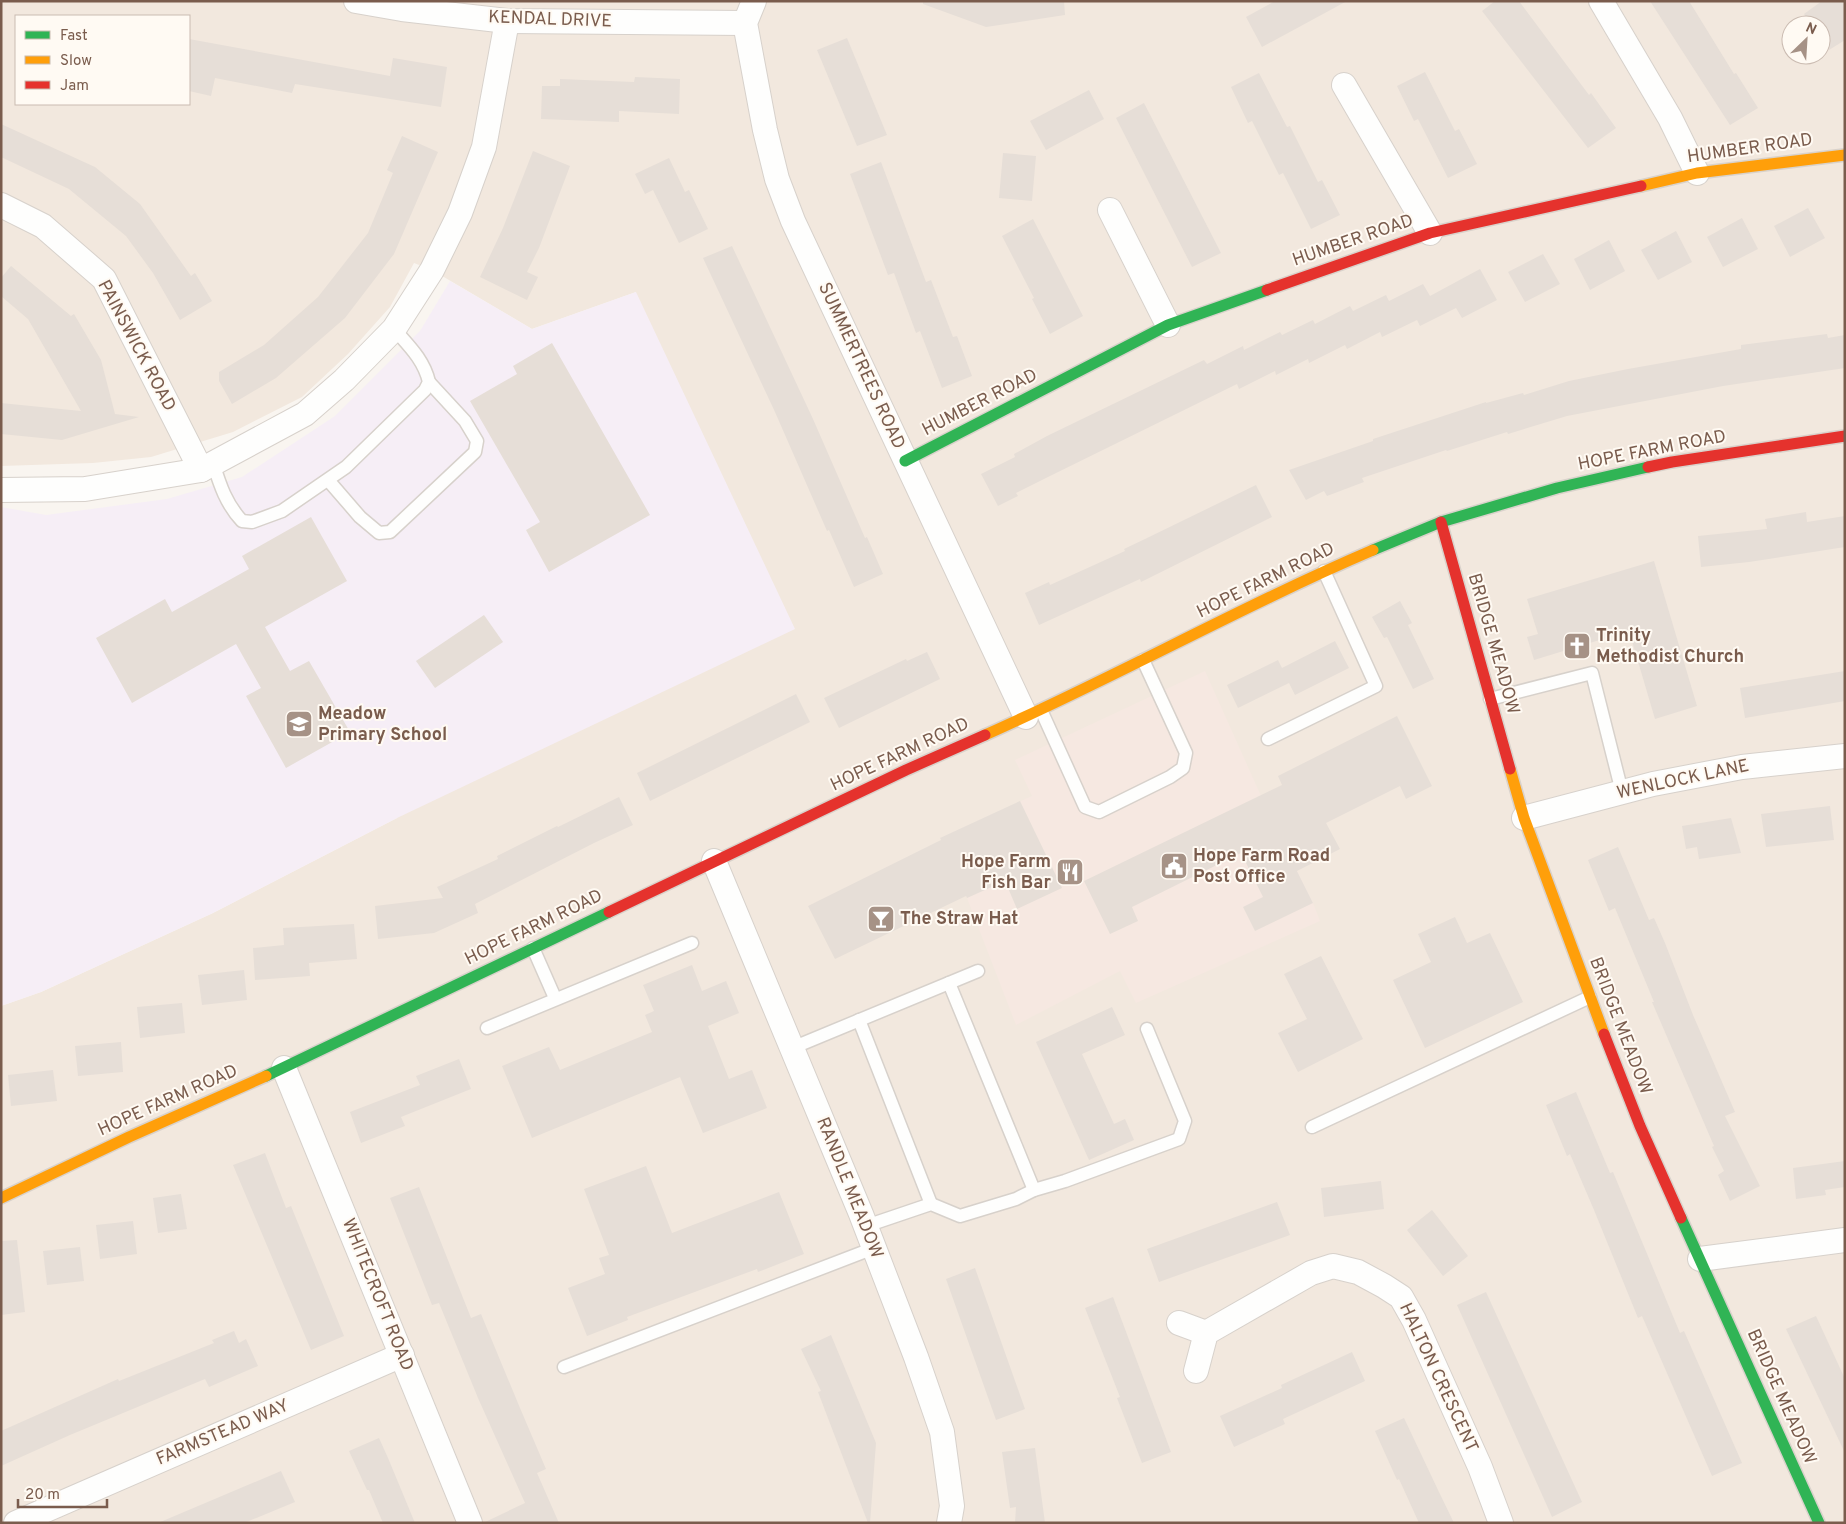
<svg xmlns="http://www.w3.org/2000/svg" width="1846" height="1524" font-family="Overpass,sans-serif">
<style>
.residential{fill:#f2e8de;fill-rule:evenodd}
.commercial{fill:#f6e8e1}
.education{fill:#f6eef6}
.building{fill:#e6ded7}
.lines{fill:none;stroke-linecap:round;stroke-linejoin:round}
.lane-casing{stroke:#d7d1cb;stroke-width:15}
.street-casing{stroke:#d7d1cb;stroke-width:26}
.fast-casing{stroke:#d9d2cb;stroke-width:14}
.slow-casing{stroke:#d9d2cb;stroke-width:14}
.jam-casing{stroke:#d9d2cb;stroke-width:14}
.lane{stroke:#fefefd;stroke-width:12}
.street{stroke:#fefefd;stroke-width:24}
.fast{stroke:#30b455;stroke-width:11}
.slow{stroke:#ff9f0a;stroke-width:11}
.jam{stroke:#e5322d;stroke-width:11}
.labels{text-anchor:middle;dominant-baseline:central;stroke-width:4;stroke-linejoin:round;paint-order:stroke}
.street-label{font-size:18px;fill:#7a5c4d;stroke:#fffaf3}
.poi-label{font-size:18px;font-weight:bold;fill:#7a5c4d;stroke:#fffaf3;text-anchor:start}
</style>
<rect width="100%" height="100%" fill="#f9f5f0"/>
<path class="residential" d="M1,1H1845V1523H1V1006L41,992L213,913L397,818L636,292L532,329L432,270L414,263L390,307L348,354L302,397L233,432L151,457L93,463L1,466ZM16,16H189V104H16ZM1791,25H1821V55H1791Z"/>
<polygon class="commercial" points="1205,671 1261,796 1313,903 1320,921 1136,1003 1120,971 1016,1025 967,898 940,838 1032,796 1015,760"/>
<polygon class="education" points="450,281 532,329 636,292 795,629 397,818 213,913 41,992 1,1006 1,507 46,515 167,499 242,477 335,416 420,331"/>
<g class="building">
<polygon points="923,1 1064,1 1065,15 986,27 923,4"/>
<polygon points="1275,1 1347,1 1262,47 1246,17"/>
<polygon points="1495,1 1519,1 1589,95 1591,93 1616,128 1588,148 1482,11"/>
<polygon points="1650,1 1689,1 1734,74 1736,73 1758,108 1730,125"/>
<polygon points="1822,1 1845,1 1845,40 1829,50 1821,38 1821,25 1812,25 1804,14"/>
<polygon points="847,38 887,135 857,146 817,50"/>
<polygon points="189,39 390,76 393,58 447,67 441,107 295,84 292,93 215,78 211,96 189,91"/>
<polygon points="1425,72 1455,131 1459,129 1477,164 1448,178 1418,119 1414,121 1397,86"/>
<polygon points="1259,73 1287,127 1290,126 1318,182 1322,180 1340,215 1311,229 1283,173 1279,175 1252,121 1248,123 1231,87"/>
<polygon points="635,77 680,79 679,114 619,111 619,122 541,119 542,86 560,86 560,79 634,82"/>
<polygon points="1089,90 1104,119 1046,150 1030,121"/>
<polygon points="1144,103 1221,253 1192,267 1116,118"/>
<polygon points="1,124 95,167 140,204 191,276 195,273 212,301 180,320 153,273 126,236 69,189 1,157"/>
<polygon points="402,136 438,152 394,254 345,318 276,378 232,404 219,381 219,372 264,345 318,297 368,233 393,173 387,170"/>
<polygon points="533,151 570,166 539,248 527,272 538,277 527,300 480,277 503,228"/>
<polygon points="1003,153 1036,156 1032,201 999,198"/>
<polygon points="669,158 685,192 689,190 708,229 679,243 653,190 645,194 635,174"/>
<polygon points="881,162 926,282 931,280 953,337 957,336 972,376 942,388 920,331 916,333 894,273 888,275 850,174"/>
<polygon points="1808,208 1825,238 1790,257 1774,226"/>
<polygon points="1742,218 1758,249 1723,267 1707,237"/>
<polygon points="1033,219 1083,316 1050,334 1032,299 1034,298 1002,236"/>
<polygon points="1676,231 1692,262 1658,280 1641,250"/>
<polygon points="1609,240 1625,271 1590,290 1574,259"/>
<polygon points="732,246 813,419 865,538 867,537 883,574 854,587 829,530 827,531 775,412 703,258"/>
<polygon points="1543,254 1560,284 1525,302 1508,272"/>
<polygon points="11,266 71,316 74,314 101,360 115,414 139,417 62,440 1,434 1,403 81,411 28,319 1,296 1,278"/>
<polygon points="1480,269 1497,300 1462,318 1456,308 1420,326 1417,320 1382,337 1380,332 1347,349 1345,345 1309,363 1308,359 1276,375 1275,371 1239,389 1237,384 1050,476 1016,493 1018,496 998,506 981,474 1015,457 1014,454 1047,436 1204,360 1207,364 1243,346 1244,350 1280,332 1282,335 1313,320 1315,324 1350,306 1353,311 1386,295 1389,301 1423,284 1430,296"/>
<polygon points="1827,334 1828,338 1845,335 1845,368 1723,386 1567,416 1508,434 1507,432 1447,451 1446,450 1362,478 1364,482 1327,496 1324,491 1306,500 1289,470 1373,441 1373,439 1486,402 1486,403 1523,393 1524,395 1569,381 1628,369 1741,349 1741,345"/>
<polygon points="552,343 650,515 549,572 526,530 540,522 470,401 517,374 513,366"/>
<polygon points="1256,485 1272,517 1141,582 1140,579 1039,625 1025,593 1049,582 1050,585 1125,551 1124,549 1145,539"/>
<polygon points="1806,512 1807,522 1845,516 1845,547 1749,562 1701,567 1698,536 1767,529 1765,519"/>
<polygon points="311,517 347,581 265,627 290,671 309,661 350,732 286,768 246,696 261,688 236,644 132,703 96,638 165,599 172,612 249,569 242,556"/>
<polygon points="1654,561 1697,706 1655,719 1629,631 1534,660 1527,637 1538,634 1527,599"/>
<polygon points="1400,601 1412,623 1408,625 1434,679 1413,689 1387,637 1384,638 1372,617"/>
<polygon points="484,615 503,642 435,688 416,661"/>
<polygon points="1335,641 1349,668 1295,695 1289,683 1238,708 1227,685 1278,660 1282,668"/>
<polygon points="927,652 940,679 839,728 824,698 906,659 907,661"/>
<polygon points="1845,671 1845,701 1745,718 1740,688"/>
<polygon points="796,694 810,722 650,801 637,773"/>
<polygon points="1397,716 1432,786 1406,799 1400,786 1326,823 1340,849 1297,871 1313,903 1255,931 1243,907 1263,897 1241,853 1132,907 1138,921 1110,934 1084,881 1282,785 1278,776"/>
<polygon points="619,797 633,825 594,843 475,904 478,913 434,933 378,939 375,906 443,898 437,887 498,859 497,856 557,826 558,827"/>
<polygon points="1020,801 1062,888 1017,909 1005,881 967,898 966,896 835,959 808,906 941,840 940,838"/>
<polygon points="1830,806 1834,840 1766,847 1761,814"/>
<polygon points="1731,818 1741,853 1699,859 1697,847 1686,849 1682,826"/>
<polygon points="1618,847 1649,920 1654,918 1665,943 1693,1015 1735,1112 1725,1116 1760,1186 1730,1201 1718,1175 1724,1171 1712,1147 1714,1146 1652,1002 1654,1002 1615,908 1609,911 1588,860"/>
<polygon points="1455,917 1467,943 1490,933 1523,1002 1425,1048 1393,980 1431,962 1418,934"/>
<polygon points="354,924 357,959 309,963 310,976 255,980 253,948 284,945 283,928"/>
<polygon points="1321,956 1363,1039 1298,1072 1278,1033 1307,1019 1284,974"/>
<polygon points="692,965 702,991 726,981 739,1013 708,1026 729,1079 752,1070 767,1108 703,1133 680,1077 532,1138 502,1066 549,1047 560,1070 652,1032 645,1015 654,1011 643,985"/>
<polygon points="244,970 247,1000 202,1005 198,975"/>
<polygon points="182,1003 185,1033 140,1038 137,1007"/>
<polygon points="1112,1007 1125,1035 1082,1054 1114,1124 1125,1119 1134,1140 1089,1160 1036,1042"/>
<polygon points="121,1042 123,1072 78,1076 75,1046"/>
<polygon points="459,1059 471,1089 401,1117 405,1126 361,1143 350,1112 420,1085 416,1076"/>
<polygon points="53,1070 57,1101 11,1106 8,1075"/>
<polygon points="1576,1092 1610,1173 1613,1172 1680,1333 1684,1331 1742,1463 1712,1476 1642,1316 1638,1318 1594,1210 1570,1154 1567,1156 1546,1105"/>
<polygon points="265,1153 286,1208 291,1206 344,1336 311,1350 233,1165"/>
<polygon points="1845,1161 1845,1187 1825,1190 1826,1195 1796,1199 1793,1168"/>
<polygon points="646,1166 672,1233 779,1192 804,1254 758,1272 757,1269 627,1317 628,1320 587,1336 568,1288 605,1274 599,1258 609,1255 584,1189"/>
<polygon points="1381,1181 1384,1209 1324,1217 1321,1188"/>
<polygon points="419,1187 471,1318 481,1314 520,1408 546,1469 537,1473 559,1523 483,1523 525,1503 478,1398 439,1303 432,1305 390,1198"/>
<polygon points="181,1194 187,1229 158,1233 153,1198"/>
<polygon points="1277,1202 1290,1235 1159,1282 1147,1249"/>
<polygon points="1432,1210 1468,1256 1443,1276 1407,1230"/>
<polygon points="133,1221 137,1254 100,1259 96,1225"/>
<polygon points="17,1240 25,1312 1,1315 1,1241"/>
<polygon points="80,1247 84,1281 47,1285 43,1251"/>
<polygon points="975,1268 1025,1409 996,1420 946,1279"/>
<polygon points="1486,1292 1582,1502 1552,1517 1457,1305"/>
<polygon points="1113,1297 1171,1452 1142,1463 1117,1398 1120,1397 1085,1308"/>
<polygon points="1816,1316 1845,1379 1845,1453 1786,1329"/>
<polygon points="234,1331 239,1343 246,1339 258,1366 209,1387 205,1379 70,1435 1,1466 1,1431 118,1379 119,1381 214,1343 212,1340"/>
<polygon points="831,1335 876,1443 870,1523 868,1523 818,1392 821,1391 801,1349"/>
<polygon points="1352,1352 1365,1381 1283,1419 1285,1424 1234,1447 1220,1416 1282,1388 1281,1385"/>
<polygon points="1404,1418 1438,1490 1454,1523 1419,1523 1399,1479 1397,1480 1375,1431"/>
<polygon points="379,1438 388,1458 415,1523 383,1523 369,1490 367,1490 349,1451"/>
<polygon points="1035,1448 1045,1523 1015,1523 1016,1507 1010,1508 1002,1452"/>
<polygon points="281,1471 295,1502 244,1523 158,1523"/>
</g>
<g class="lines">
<g class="lane-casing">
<g id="lane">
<path d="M213,463C220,485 226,504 242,521L252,522L282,511L346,467L425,390L429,382C424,360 409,346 394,329"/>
<polyline points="328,480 360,517 379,533 390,532 475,452 477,441 465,421 429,382"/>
<polyline points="1490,699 1592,673 1622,792"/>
<polyline points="1041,710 1085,807 1099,812 1170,777 1183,768 1186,753 1143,660"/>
<polyline points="1268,739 1376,686 1324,571"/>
<polyline points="533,948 555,998"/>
<polyline points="949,983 1034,1190"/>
<polyline points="859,1020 931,1204"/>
<polyline points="487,1028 692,943"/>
<polyline points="792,1048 978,971"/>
<polyline points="1312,1127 1590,997"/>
<polyline points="866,1226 931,1204 960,1216 1016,1199 1034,1190 1065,1181 1179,1139 1185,1121 1147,1029"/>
<polyline points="564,1367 874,1248"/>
</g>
</g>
<g class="street-casing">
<g id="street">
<polyline points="356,1 402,9 507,21 745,23"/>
<polyline points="754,1 745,23 765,130 777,179 793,221 1026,717"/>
<polyline points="1601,1 1670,118 1697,173"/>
<polyline points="1344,85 1430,233"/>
<polyline points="1,205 43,226 104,279 201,470"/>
<polyline points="1110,210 1168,325"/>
<polyline points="1,490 85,489 201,470 305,414 344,380 394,329 432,270 460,213 484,147 507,21"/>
<polyline points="1524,818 1653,784 1742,767 1845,756"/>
<polyline points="714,861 861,1214 916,1357 942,1432 952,1506 949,1523"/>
<polyline points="284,1068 470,1523"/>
<polyline points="1700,1259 1845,1240"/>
<polyline points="1179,1323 1206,1333"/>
<polyline points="1196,1371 1206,1333 1311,1273 1333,1266 1358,1272 1384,1286 1401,1297 1414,1320 1480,1467 1501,1523"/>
<polyline points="16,1523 402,1355"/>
</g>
</g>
<g class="fast-casing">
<g id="fast">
<polyline points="905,461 1168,325 1267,290"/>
<polyline points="1373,550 1441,522 1557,488 1648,467"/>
<polyline points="266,1076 609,912"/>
<polyline points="1681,1218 1819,1523"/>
</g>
</g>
<g class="slow-casing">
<g id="slow">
<polyline points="1641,186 1697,173 1845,155"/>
<path d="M985,735C1116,677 1242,606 1373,550"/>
<polyline points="1510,769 1524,818 1604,1034"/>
<polyline points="1,1198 129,1137 266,1076"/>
</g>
</g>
<g class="jam-casing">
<g id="jam">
<polyline points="1267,290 1430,233 1641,186"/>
<polyline points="1648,467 1672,462 1845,436"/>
<polyline points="1441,522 1510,769"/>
<polyline points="609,912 906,770 985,735"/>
<polyline points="1604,1034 1640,1126 1681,1218"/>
</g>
</g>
<use href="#lane" class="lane"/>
<use href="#street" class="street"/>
<use href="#fast" class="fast"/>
<use href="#slow" class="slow"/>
<use href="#jam" class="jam"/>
</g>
<defs>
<g id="church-square" transform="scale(1.4375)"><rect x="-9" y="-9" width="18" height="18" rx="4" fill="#a69286" stroke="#fffaf3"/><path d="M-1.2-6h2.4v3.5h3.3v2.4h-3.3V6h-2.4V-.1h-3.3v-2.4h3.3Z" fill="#fff"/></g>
<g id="school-square" transform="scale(1.4375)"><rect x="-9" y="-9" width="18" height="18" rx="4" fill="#a69286" stroke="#fffaf3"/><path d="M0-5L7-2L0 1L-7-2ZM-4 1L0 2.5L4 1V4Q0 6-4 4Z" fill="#fff"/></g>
<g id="civic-square" transform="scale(1.4375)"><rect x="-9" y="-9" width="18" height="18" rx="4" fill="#a69286" stroke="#fffaf3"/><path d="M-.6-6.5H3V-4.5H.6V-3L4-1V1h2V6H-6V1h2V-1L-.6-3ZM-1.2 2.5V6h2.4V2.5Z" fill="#fff"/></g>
<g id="restaurant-square" transform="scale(1.4375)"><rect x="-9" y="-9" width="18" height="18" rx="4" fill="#a69286" stroke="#fffaf3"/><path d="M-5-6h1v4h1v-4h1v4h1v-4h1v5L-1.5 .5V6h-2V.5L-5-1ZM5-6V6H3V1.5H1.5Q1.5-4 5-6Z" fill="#fff"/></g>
<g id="bar-square" transform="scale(1.4375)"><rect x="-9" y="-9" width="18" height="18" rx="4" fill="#a69286" stroke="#fffaf3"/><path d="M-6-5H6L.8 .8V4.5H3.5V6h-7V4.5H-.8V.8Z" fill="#fff"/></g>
</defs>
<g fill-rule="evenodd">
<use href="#church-square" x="1577" y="646"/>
<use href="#school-square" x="299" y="724"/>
<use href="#civic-square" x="1174" y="866"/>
<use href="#restaurant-square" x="1070" y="872"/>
<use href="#bar-square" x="881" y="919"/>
</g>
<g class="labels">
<g class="street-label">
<text transform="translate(550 20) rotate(2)">KENDAL DRIVE</text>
<text transform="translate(1750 149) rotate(-8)">HUMBER ROAD</text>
<text transform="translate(1353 241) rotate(-19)">HUMBER ROAD</text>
<text transform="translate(136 346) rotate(62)">PAINSWICK ROAD</text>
<text transform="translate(861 366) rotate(65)">SUMMERTREES ROAD</text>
<text transform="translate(980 403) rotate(-27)">HUMBER ROAD</text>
<text transform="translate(1652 451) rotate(-11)">HOPE FARM ROAD</text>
<text transform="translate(1266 581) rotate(-26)">HOPE FARM ROAD</text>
<text transform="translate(1493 644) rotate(74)">BRIDGE MEADOW</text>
<text transform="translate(900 755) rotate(-25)">HOPE FARM ROAD</text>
<text transform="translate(1683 780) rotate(-12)">WENLOCK LANE</text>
<text transform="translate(534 928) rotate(-26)">HOPE FARM ROAD</text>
<text transform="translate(1620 1026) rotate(69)">BRIDGE MEADOW</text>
<text transform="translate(168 1101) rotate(-24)">HOPE FARM ROAD</text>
<text transform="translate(849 1188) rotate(68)">RANDLE MEADOW</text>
<text transform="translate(377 1295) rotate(68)">WHITECROFT ROAD</text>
<text transform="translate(1438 1378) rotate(65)">HALTON CRESCENT</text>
<text transform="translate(1781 1397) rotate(66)">BRIDGE MEADOW</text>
<text transform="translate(223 1433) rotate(-23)">FARMSTEAD WAY</text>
</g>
<g class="poi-label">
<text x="1596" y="636">Trinity<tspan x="1596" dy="21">Methodist Church</tspan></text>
<text x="318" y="714">Meadow<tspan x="318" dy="21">Primary School</tspan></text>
<text x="1193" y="856">Hope Farm Road<tspan x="1193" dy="21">Post Office</tspan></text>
<text x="1051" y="862" text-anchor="end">Hope Farm<tspan x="1051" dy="21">Fish Bar</tspan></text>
<text x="900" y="919">The Straw Hat</text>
</g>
</g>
<rect width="1846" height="1524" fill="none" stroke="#7a5c4d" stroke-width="5"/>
<rect x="15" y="15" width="175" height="90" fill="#fffaf3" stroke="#cabbb1"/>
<rect x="25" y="31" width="25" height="8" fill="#30b455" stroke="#cabbb1"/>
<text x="60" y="40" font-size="15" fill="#7a5c4d">Fast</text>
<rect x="25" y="56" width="25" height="8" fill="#ff9f0a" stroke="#cabbb1"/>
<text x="60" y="65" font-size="15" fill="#7a5c4d">Slow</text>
<rect x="25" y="81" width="25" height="8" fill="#e5322d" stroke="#cabbb1"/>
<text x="60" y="90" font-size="15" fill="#7a5c4d">Jam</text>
<g transform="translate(1806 40) rotate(25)"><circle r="24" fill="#fffaf3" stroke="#cabbb1"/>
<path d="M0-4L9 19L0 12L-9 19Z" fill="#a69286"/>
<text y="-8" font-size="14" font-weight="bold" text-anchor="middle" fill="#7a5c4d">N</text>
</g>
<path d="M18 1499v8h89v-8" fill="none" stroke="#7a5c4d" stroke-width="2.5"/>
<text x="25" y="1499" font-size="15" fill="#7a5c4d" stroke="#fffaf3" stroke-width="4" paint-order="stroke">20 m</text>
</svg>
